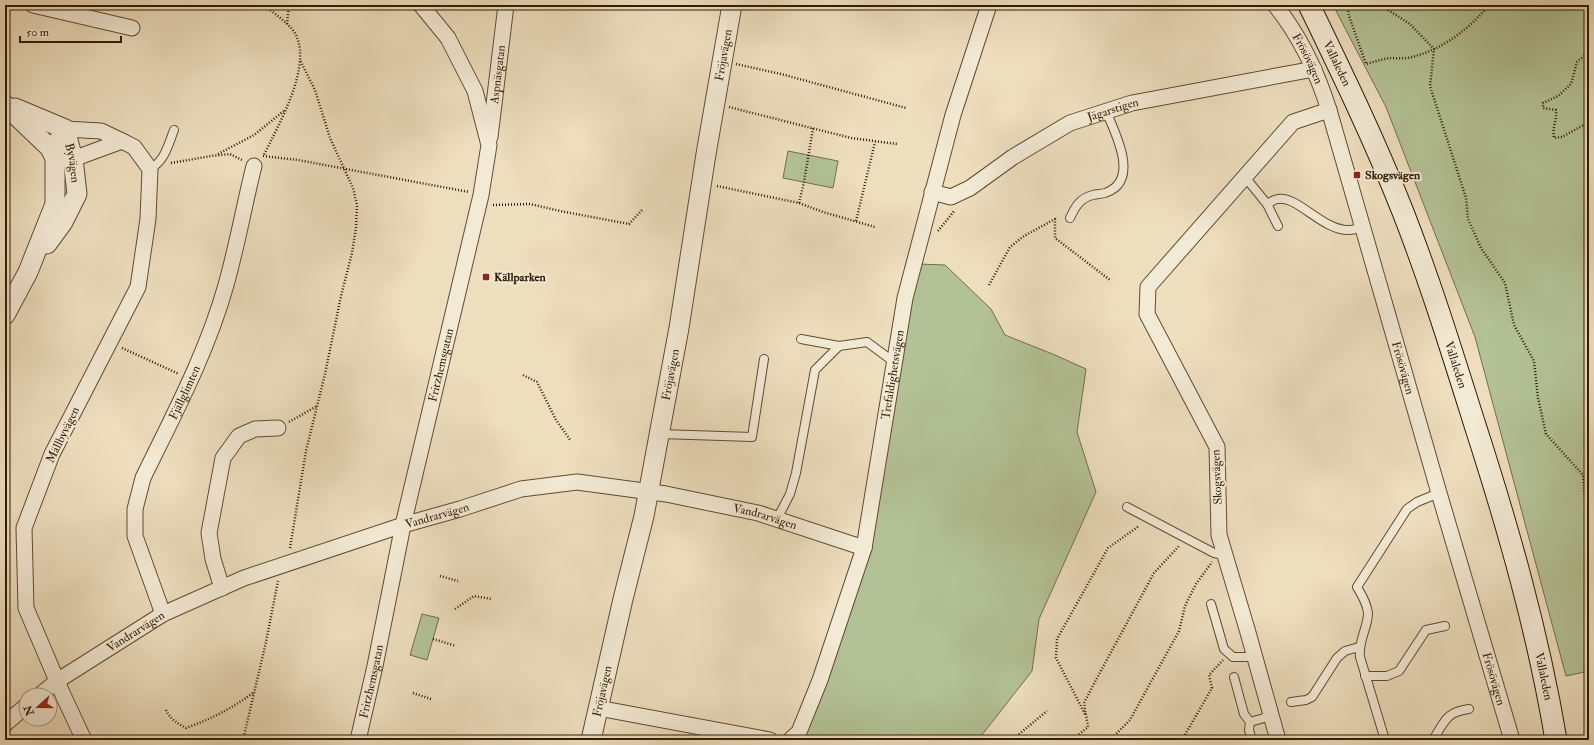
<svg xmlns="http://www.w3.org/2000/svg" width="1594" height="745" font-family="'IM FELL Double Pica',serif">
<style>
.green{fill:#b3c296;stroke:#726e4c}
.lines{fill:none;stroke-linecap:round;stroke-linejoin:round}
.service-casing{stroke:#604c30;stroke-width:10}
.minor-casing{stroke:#604c30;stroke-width:17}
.tertiary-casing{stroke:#604c30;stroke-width:21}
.secondary-casing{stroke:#311b01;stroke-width:23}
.path{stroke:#311b01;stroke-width:2.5;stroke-dasharray:1 2;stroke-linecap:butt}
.service{stroke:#f3ead5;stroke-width:8}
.minor{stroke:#f3ead5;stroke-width:15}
.tertiary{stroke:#f3ead5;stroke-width:19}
.secondary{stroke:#f3ead5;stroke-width:21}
.poi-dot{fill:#8f2418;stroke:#f3ead5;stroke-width:1.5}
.labels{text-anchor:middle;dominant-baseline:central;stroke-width:4;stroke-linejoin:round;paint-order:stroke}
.street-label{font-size:12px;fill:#311b01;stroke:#f3ead5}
.poi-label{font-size:12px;font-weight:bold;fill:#311b01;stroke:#f3ead5;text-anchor:start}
</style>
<rect width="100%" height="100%" fill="#eddebe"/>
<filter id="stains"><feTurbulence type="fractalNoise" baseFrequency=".005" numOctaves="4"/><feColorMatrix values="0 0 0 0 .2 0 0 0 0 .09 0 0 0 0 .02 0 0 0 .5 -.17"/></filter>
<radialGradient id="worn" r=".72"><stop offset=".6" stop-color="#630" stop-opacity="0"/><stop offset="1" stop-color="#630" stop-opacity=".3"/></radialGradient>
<g class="green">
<polygon points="1333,5 1589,5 1589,671 1566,676 1475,337 1386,107"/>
<polygon points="788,151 838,161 833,188 783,178"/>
<polygon points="919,264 945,265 991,309 1005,335 1055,355 1086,369 1077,432 1096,492 1039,619 1032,671 978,740 798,740 863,568"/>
<polygon points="422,614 439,618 427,660 410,655"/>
</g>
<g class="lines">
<g class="service-casing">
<g id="service">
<path d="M150,169C165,161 168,145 174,130"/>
<path d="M1245,177L1267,204C1270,203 1274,199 1278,199C1297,195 1324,232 1350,230C1354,230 1358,228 1362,227"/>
<polyline points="1267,204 1278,226"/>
<path d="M1070,218C1075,207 1080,198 1093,195C1097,194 1101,194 1105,193C1141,181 1115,133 1106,111"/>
<polyline points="801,339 839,346"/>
<polyline points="660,434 752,437 764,359"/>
<polyline points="1127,507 1214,553 1225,555"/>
<polyline points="777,519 790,494 796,473 815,370 839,346 867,342 894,362"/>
<polyline points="1211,604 1224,649 1233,657 1255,657"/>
<polyline points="1365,676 1387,676 1399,671 1426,630 1445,626"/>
<polyline points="1234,677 1244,714 1250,722 1249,730 1252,740"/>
<polyline points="1291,702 1306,700 1312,697 1337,658 1345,651 1359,647"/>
<polyline points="1250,722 1271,716"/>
<path d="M1385,740L1360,657C1358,640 1368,628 1368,613C1367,604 1362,595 1357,587L1407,509L1417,502L1439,493"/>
<path d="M1433,740C1445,721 1446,712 1469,709"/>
</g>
</g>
<g class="minor-casing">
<g id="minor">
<polyline points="33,5 132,28"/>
<path id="s1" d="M1275,5C1300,36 1317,72 1329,110L1439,493L1512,740"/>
<path id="s2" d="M490,137L506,5"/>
<polyline points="50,148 65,129 101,131 122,141 134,147 150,169 148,219 138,287 52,454 24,528 26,608 63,695 84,740"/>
<polyline points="62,159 73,159 122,141"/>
<path id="s3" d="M932,192L951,197L970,188L1013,157L1070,123L1132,103L1314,69"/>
<polyline points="222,588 213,559 209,533 223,458 239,436 255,429 278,428"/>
<path id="s4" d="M163,614L135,536V509L143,478C173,416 207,353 226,285C237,246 244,206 254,166"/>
<path id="s5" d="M40,695L57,681L163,614L244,578L403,525L460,509L521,489L577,482L666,494L758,513L864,548"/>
<polyline points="598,708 770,740"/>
<polyline points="5,724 26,706"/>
<path id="s6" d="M358,740L375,666L403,525L481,195L489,145L475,91L448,38L421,5"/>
<path id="s7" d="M790,740L799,732L820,680L864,548L905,298L953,115L989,5"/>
<polyline points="1278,740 1247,629 1219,535 1217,447 1147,314 1148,287 1293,122 1329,110"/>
</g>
</g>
<g class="tertiary-casing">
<g id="tertiary">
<polyline points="5,105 50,148 55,158 55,204 28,272 5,315"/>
<path id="s8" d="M15,108L65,129L73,159L77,194L63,222L47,244"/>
<path id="s9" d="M591,740L623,599L644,516L679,328L706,154L732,5"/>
</g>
</g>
<g class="secondary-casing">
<g id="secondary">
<path id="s10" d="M1309,5C1342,73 1375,141 1403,212C1430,281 1452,352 1474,422C1508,527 1538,632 1556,740"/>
</g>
</g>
<g class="path">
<path d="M263,5C273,12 284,20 292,29C317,60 278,125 264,155"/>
<path d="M1347,5L1349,16L1366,64C1374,62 1382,59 1390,58C1397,58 1405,59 1412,57C1443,49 1468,30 1489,5"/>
<polyline points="1385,5 1388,10 1410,24 1434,49 1430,86 1466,198 1468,219 1481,248 1505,283 1514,325 1534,361 1538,398 1546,434 1583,475 1587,523 1589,527"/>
<polyline points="287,24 289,5"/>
<path d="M1589,52L1577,62L1571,84L1558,96L1543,103V108L1556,110C1557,120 1552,128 1554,138L1562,137L1589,122"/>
<polyline points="736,64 781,74 906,108"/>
<polyline points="729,107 851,138 897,144"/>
<polyline points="218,154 254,135 285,110"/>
<polyline points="263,156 298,160 469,192"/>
<polyline points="171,163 211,156 230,154 242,160"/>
<polyline points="717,186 799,203 823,212 875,227"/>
<polyline points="799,203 804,182 813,128"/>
<polyline points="493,205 530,204 560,211 629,224 642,210"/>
<polyline points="856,221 875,142"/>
<polyline points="938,231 955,210"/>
<polyline points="989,285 1010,247 1024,236 1055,219 1055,238 1110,280"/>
<polyline points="122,348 179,374"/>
<polyline points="523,375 537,382 556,420 571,441"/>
<polyline points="289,422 317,406"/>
<polyline points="290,548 306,451 325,374 341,296 352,253 356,228 357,205 353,188 330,138 315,90 300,60"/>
<polyline points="440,576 458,581"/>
<polyline points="455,609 474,596 492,599"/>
<polyline points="433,639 456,646"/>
<polyline points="413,693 431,699"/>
<path d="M166,710C170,719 177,723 186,728C211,719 233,708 254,692"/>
<polyline points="1085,714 1056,658 1057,639 1108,548 1139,526"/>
<polyline points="243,740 266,642 278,581"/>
<polyline points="1012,740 1047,711"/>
<polyline points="1072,740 1088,727 1084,703 1097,678 1154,573 1179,546"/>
<polyline points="1110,740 1130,720 1179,631 1185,606 1196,584 1212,562"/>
<polyline points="1182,740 1212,688 1209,675 1223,660"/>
</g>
<use href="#service" class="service"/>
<use href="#minor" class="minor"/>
<use href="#tertiary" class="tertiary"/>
<use href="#secondary" class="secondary"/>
</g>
<g class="poi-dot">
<rect x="1353" y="171" width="8" height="8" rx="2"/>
<rect x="482" y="273" width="8" height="8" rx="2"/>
</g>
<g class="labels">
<g class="street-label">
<text stroke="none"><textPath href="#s9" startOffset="698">Fröjavägen</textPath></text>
<text stroke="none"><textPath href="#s1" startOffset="63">Frösövägen</textPath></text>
<text stroke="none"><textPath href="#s10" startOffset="65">Vallaleden</textPath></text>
<text stroke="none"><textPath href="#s2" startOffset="63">Aspnäsgatan</textPath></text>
<text stroke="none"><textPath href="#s3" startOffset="205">Jägarstigen</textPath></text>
<text stroke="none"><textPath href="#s8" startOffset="89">Byvägen</textPath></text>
<text stroke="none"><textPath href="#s10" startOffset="389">Vallaleden</textPath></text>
<text stroke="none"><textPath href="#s6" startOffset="384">Fritzhemsgatan</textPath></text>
<text stroke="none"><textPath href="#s1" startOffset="387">Frösövägen</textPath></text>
<text stroke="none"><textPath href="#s9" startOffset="374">Fröjavägen</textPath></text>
<text stroke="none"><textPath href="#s7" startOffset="383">Trefaldighetsvägen</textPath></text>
<text stroke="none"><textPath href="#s4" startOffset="237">Fjällglimten</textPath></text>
<text transform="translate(63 435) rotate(-64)">Mällbyvägen</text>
<text transform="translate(1217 477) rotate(-93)">Skogsvägen</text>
<text stroke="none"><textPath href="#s5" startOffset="439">Vandrarvägen</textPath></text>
<text stroke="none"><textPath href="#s5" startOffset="775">Vandrarvägen</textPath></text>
<text stroke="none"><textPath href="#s5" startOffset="115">Vandrarvägen</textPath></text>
<text stroke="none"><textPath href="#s10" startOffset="713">Vallaleden</textPath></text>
<text stroke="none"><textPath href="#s1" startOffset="711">Frösövägen</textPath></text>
<text stroke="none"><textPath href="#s6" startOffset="60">Fritzhemsgatan</textPath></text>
<text stroke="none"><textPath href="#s9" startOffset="50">Fröjavägen</textPath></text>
</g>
<g class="poi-label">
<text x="1365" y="175">Skogsvägen</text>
<text x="494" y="277">Källparken</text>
</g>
</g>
<rect width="1594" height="745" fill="none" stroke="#eddebe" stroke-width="20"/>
<rect x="6" y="6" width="1582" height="733" fill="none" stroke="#311b01" stroke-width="2"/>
<rect x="10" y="10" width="1574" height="725" fill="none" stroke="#311b01"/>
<g transform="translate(38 707) rotate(249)"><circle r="19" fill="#f3ead5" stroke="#a59780"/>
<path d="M0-3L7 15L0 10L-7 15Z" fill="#8f2418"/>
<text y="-6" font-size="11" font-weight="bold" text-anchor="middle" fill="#311b01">N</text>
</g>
<path d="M20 36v6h101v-6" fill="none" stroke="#311b01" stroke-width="2"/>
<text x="26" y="36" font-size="12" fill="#311b01" stroke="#f3ead5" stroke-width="3" paint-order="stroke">50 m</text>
<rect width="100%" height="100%" filter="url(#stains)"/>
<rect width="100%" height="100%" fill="url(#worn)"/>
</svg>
